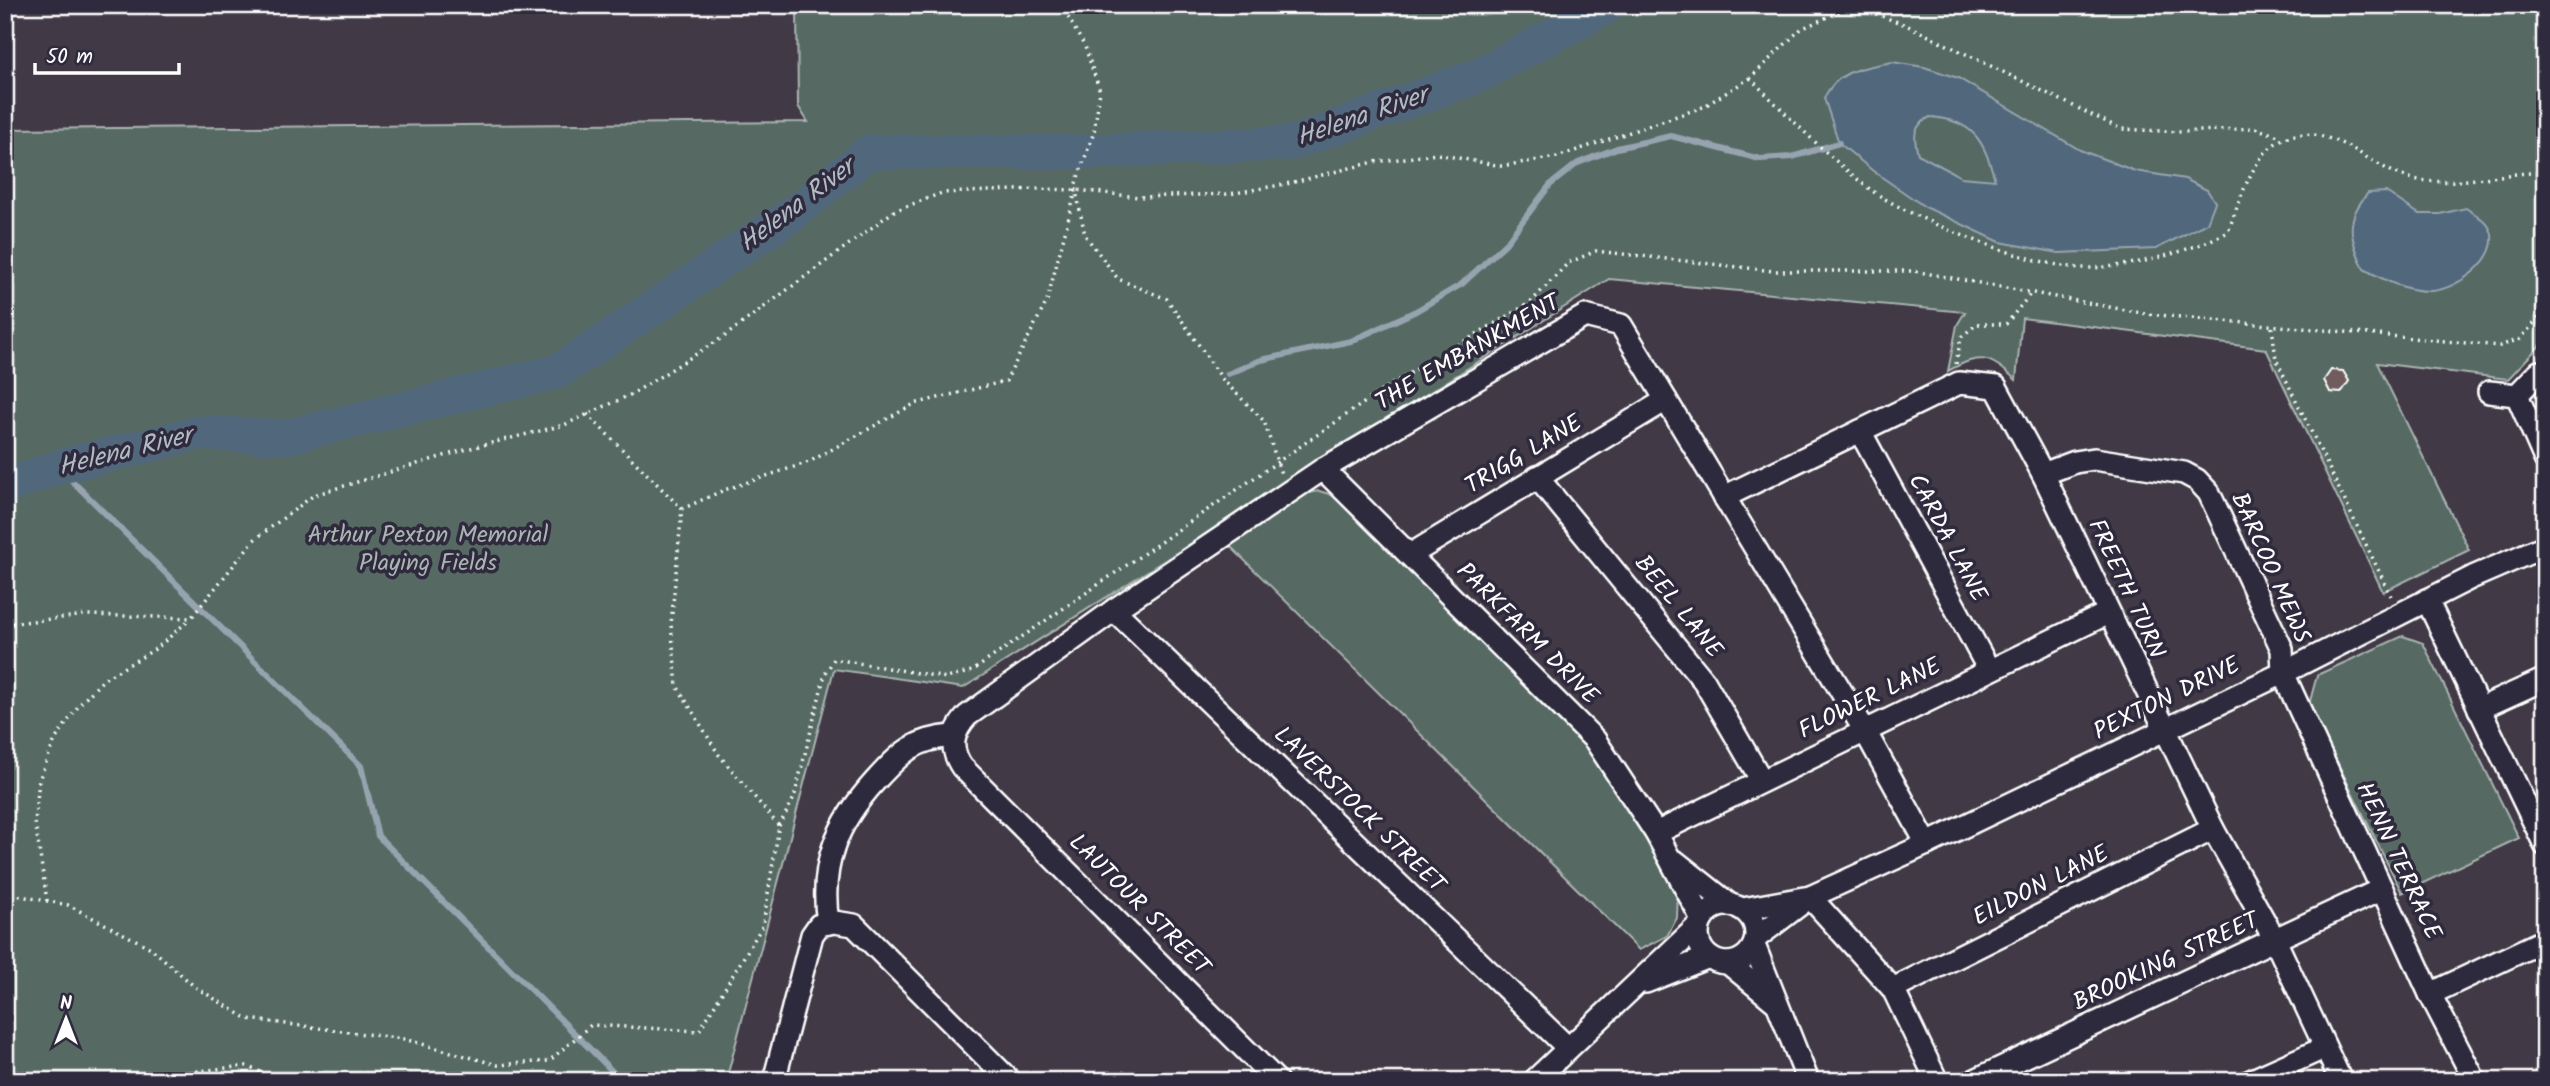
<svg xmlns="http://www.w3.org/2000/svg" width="2550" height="1086" font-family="Kalam,sans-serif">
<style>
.green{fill:#566a64;stroke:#aab4b2;stroke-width:2}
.water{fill:#51677c;stroke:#97a4b0;stroke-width:2;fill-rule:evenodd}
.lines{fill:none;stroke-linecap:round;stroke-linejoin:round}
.stream{stroke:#97a4b0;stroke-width:6}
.river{stroke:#51677c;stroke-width:35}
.building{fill:#6f5c5c;stroke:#fff;stroke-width:2}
.minor-casing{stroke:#fff;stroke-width:26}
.path{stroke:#fff;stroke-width:3.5;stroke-dasharray:2 5;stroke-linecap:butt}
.minor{stroke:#2f2a3d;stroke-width:21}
.labels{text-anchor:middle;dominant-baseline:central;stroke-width:7;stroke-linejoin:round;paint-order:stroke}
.street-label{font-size:24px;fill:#fff;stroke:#2f2a3d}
.park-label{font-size:24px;fill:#aab4b2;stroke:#2f2a3d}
.water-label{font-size:26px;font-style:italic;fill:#b1bbc4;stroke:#2f2a3d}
</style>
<rect width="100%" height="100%" fill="#423946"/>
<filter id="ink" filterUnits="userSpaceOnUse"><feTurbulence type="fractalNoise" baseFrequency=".0143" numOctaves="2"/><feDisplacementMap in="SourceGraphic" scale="14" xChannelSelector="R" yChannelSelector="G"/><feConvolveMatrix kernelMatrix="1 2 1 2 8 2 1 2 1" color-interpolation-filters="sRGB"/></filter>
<g filter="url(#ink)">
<g class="green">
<path d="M797,5H2545V340L2508,379L2377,363L2469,550L2383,592L2266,349L2022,318L2016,380C1988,355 1981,353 1948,371L1957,325L1965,312L1609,279L963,688L834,669L726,1081H5V129L808,122L798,106Z"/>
<polygon points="1319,491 1336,496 1600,761 1660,857 1678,892 1677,918 1667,936 1639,950 1229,545 1302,494"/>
<polygon points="2403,636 2423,643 2519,838 2402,893 2309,705 2317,675"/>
</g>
<g class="water">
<path d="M1892,62L1924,67L1958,78L2080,150L2135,171L2185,179L2207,190L2215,202L2207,223L2156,249L2059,253L2000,242L1925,207L1873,171L1839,143L1824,98C1838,69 1863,68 1892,62ZM1930,117C1974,120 1984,141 1995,180L1961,177L1918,154C1913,136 1913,126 1930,117Z"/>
<path d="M2386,192L2419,214H2440L2466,208C2476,215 2490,222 2492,235C2495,263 2456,289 2432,291C2407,292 2384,280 2364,269C2350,238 2344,220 2368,193Z"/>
</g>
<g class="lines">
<g class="stream">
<polyline points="1228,374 1261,360 1351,341 1416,311 1462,284 1506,243 1550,185 1578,163 1617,148 1671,136 1760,159 1792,157 1839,143"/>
<polyline points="58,467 361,766 378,836 622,1081"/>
</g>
<polyline class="river" points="5,487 58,467 198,433 285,437 559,371 791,215 869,152 1083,152 1293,143 1477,76 1609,5"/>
</g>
<polygon class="building" points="2331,370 2343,371 2349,381 2341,393 2330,392 2324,380"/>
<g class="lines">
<g class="minor-casing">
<g id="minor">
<polyline points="2489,392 2517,395"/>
<polyline points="2517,395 2545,459"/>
<polyline points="2517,395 2539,372"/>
<polyline points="1860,431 1989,670"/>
<polyline points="1323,469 1595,740 1656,833 1702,919"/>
<polyline points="2043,474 2075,462 2094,459 2184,473 2197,480 2209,493 2282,649 2283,673 2430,994 2475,1081"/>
<polyline points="1537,477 1704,681 1762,781"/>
<polyline points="1724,497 1959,383 1996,387 2043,474 2213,829 2275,940 2341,1081"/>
<polyline points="1410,555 1666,400"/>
<polyline points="2427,600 2545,845"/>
<polyline points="1114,610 1568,1048"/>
<polyline points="2479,709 2545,679"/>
<polyline points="1656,833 2108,613"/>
<polyline points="1676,862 1730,905"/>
<polyline points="1810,897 1893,989 1937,1081"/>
<circle cx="1727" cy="934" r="29"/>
<polyline points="1743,909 1804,898"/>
<path d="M828,923C819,864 837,823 876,780C902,752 914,739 953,736"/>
<polyline points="1756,938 1810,897 1927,844 2283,673 2473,577 2545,546"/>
<polyline points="1754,945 1808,1081"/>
<polyline points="1728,963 1774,1001"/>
<polyline points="1646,982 1709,957"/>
<polyline points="1893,989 2213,829"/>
<polyline points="2430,994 2545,940"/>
<polyline points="774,1081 812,935 819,925 834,922 854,925 1010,1081"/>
<path d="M1277,1081L962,767C949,748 952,733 967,716L1114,610L1323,469L1585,316L1621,325L1865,731L1927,844"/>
<polyline points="1534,1081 1699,925"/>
<polyline points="1973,1081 2382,889"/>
<polyline points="2250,1081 2324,1048"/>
</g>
</g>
<g class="path">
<polyline points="1061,5 1085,47 1100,91 1094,132 1075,186 1085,235 1118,279 1167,299 1223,380 1264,421 1281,474"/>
<polyline points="1867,5 1868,11 1906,25 2121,129 2181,132 2255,128 2281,137"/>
<path d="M1750,78C1788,116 1828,157 1871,190C1911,219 2035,268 2084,268C2132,268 2185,253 2228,232C2249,174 2267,108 2345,145C2365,155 2384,170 2406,177C2449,190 2501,171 2545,173"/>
<polyline points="2272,327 2276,359 2391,596"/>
<polyline points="1956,364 1961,337 1977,324 2006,324 2032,292"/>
<polyline points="587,414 682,509"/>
<polyline points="5,624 87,615 191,618 254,540 314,495 467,449 564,425 632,394 725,336 894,211 942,193 1038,189 1076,190 1139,197 1229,194 1286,184 1374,162 1437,154 1501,166 1557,157 1703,107 1750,78 1801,29 1854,5"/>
<polyline points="779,826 794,798 825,674 834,659 947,678 972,671 1390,385 1531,302 1568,263 1596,251 1774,271 1914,271 2147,314 2500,346 2520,339 2545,311"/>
<polyline points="5,893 68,905 151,948 195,987 248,1019 404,1039 498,1065 549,1061 591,1025 699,1031 763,925 779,826 719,755 677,686 671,624 682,509 724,490 809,462 914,404 1006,381 1047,301 1076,190"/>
<polyline points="47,901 35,822 39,780 55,740 79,705 104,679 157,648 189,620"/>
<polyline points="106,1081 246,1066 282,1081"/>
</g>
<use href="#minor" class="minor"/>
</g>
</g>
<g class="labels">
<g class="street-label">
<text transform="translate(1468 353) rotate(-30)">THE EMBANKMENT</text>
<text transform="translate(1524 455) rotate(-31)">TRIGG LANE</text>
<text transform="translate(1947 538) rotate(62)">CARDA LANE</text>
<text transform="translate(2270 568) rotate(66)">BARCOO MEWS</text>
<text transform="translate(2126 589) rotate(65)">FREETH TURN</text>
<text transform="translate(1678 607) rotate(51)">BEEL LANE</text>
<text transform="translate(1527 634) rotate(45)">PARKFARM DRIVE</text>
<text transform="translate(1870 699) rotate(-26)">FLOWER LANE</text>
<text transform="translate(2167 699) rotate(-26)">PEXTON DRIVE</text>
<text transform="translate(1359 810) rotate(44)">LAVERSTOCK STREET</text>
<text transform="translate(2398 861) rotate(65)">HENN TERRACE</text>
<text transform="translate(2041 886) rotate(-27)">EILDON LANE</text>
<text transform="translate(1139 905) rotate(45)">LAUTOUR STREET</text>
<text transform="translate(2166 962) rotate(-25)">BROOKING STREET</text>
</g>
<g class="park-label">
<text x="428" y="535">Arthur Pexton Memorial<tspan x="428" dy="28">Playing Fields</tspan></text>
</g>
<g class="water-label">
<text transform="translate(1362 117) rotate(-19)">Helena River</text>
<text transform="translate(797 206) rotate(-37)">Helena River</text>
<text transform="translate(125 452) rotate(-14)">Helena River</text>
</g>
</g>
<rect width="2550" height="1086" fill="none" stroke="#2f2a3d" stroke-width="28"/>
<rect x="14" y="14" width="2522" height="1058" fill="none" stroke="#fff" stroke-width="2.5" filter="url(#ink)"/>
<g transform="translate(66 1019)" stroke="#2f2a3d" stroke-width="5" paint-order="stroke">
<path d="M0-5L12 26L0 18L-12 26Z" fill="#ffffff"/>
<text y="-10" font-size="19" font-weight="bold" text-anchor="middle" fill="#ffffff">N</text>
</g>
<path d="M35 63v10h144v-10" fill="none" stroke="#ffffff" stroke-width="3.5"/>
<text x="46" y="63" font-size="21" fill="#ffffff" stroke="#2f2a3d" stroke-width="5" paint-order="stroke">50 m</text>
</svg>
